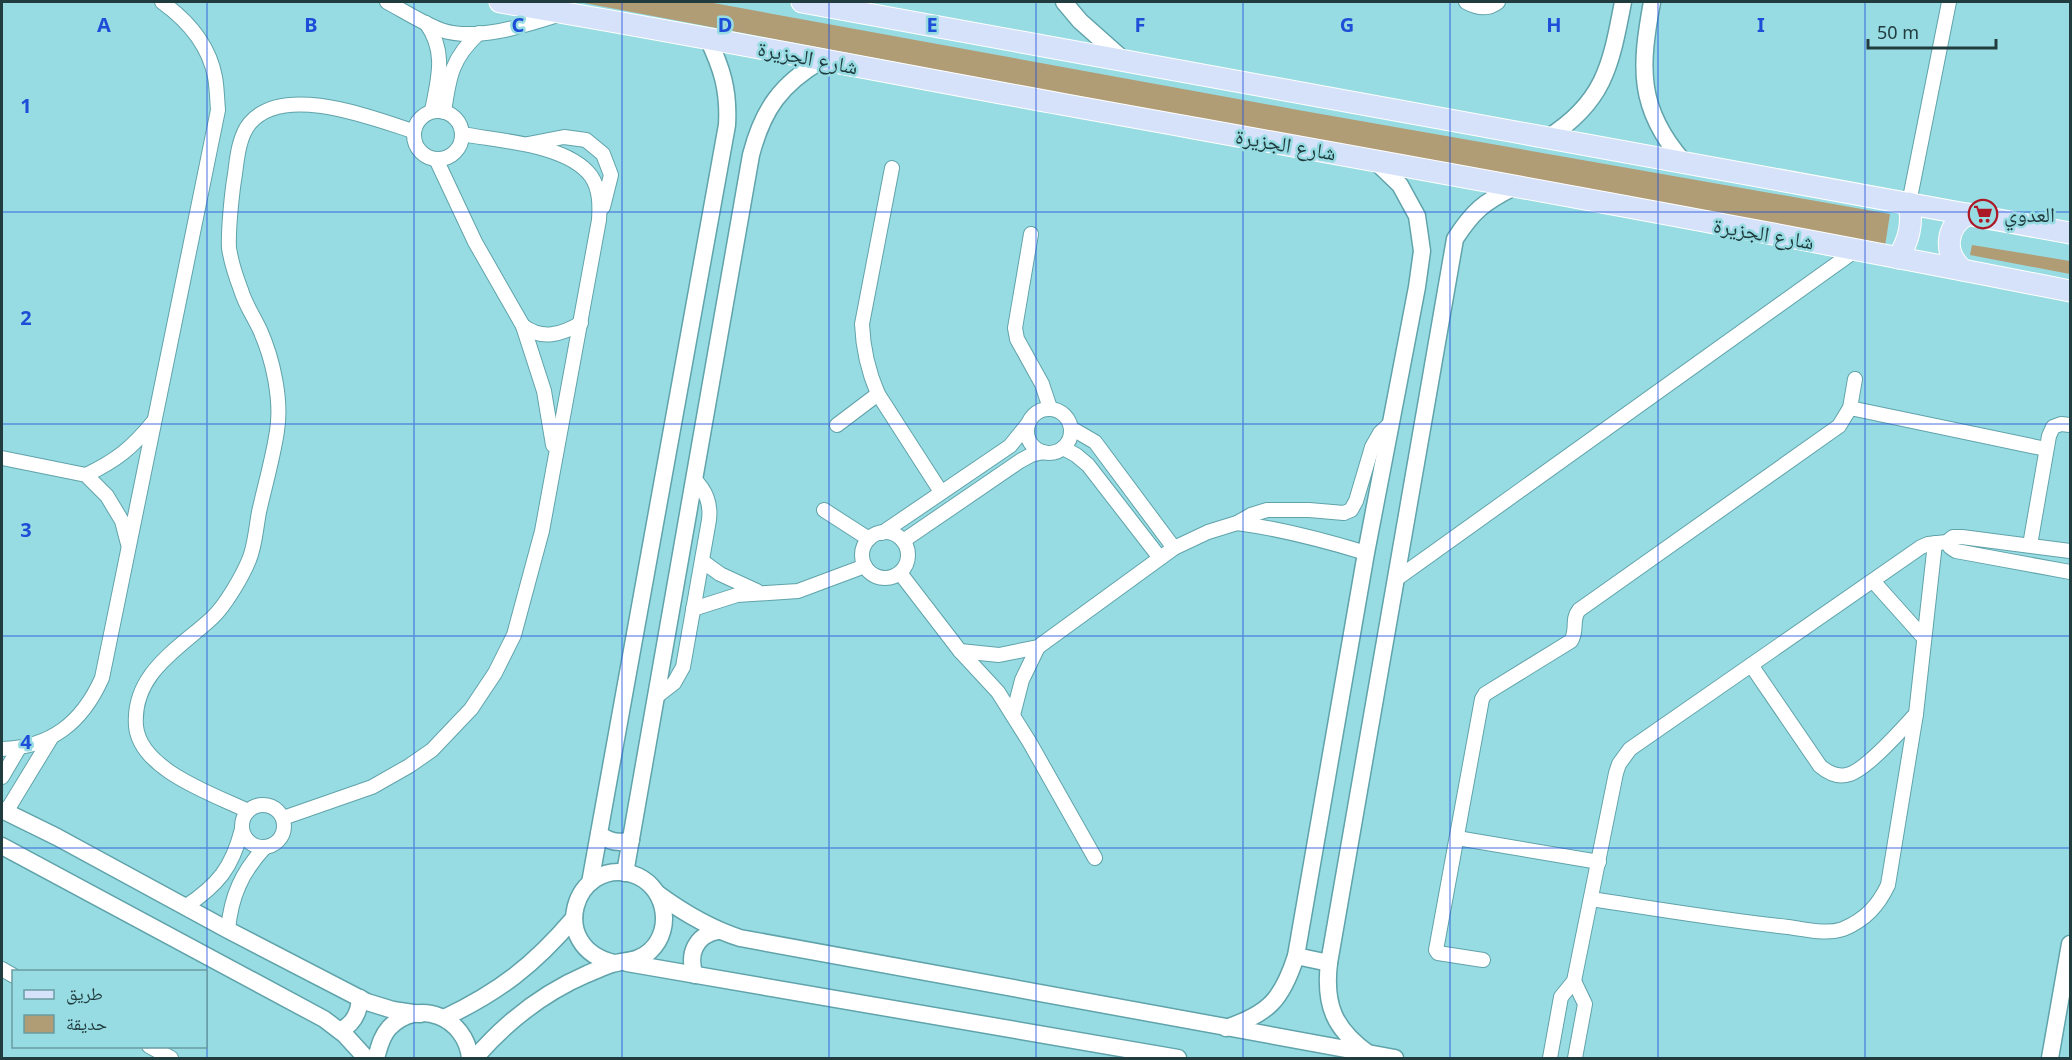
<svg xmlns="http://www.w3.org/2000/svg" width="2072" height="1060" font-family="'Noto Sans','Noto Naskh Arabic',sans-serif">
<style>
.green{fill:#b09c75}
.lines{fill:none;stroke-linecap:round;stroke-linejoin:round}
.minor-casing{stroke:#60a3aa;stroke-width:16}
.tertiary-casing{stroke:#60a3aa;stroke-width:19}
.primary-casing{stroke:#fff;stroke-width:23}
.minor{stroke:#fff;stroke-width:14}
.tertiary{stroke:#fff;stroke-width:16}
.primary{stroke:#d6e2fa;stroke-width:21}
.grid{fill:none;stroke:#1d4ed8;stroke-width:1.5;stroke-opacity:0.55}
.labels{text-anchor:middle;dominant-baseline:central;stroke-width:5;stroke-linejoin:round;paint-order:stroke}
.street-label{font-size:21px;fill:#203c3f;stroke:#98dce3}
.poi-label{font-size:21px;fill:#203c3f;stroke:#98dce3;text-anchor:start}
.grid-label{font-size:20px;text-anchor:middle;font-weight:bold;fill:#1d4ed8;stroke:#98dce3;stroke-width:5;stroke-linejoin:round;paint-order:stroke}
</style>
<rect width="100%" height="100%" fill="#98dce3"/>
<g class="green">
<polygon points="579,2 708,2 1298,110 1890,214 1885,246 1118,104"/>
<polygon points="1972,245 2070,261 2070,274 1970,255"/>
</g>
<g class="lines">
<g class="minor-casing">
<g id="minor">
<path d="M387,2C404,11 422,23 441,30C476,42 527,25 561,14"/>
<path d="M1466,2C1477,8 1488,10 1498,2"/>
<path d="M426,23C447,52 438,79 432,111"/>
<circle cx="438" cy="135" r="24"/>
<path d="M444,112C449,76 452,58 479,33"/>
<polyline points="528,144 564,137 586,140 603,154 611,175 603,207"/>
<polyline points="436,159 475,242 523,326 544,391 553,445"/>
<path d="M892,168L862,324C863,349 868,371 878,394L941,492"/>
<polyline points="1909,203 1949,2"/>
<polyline points="1031,234 1015,328 1017,339 1042,384 1050,408"/>
<path d="M523,326C542,340 561,335 581,323"/>
<polyline points="1850,408 2046,449"/>
<circle cx="1049" cy="431" r="22"/>
<polyline points="837,425 878,394"/>
<polyline points="1071,428 1095,442 1174,548"/>
<polyline points="1063,448 1076,455 1088,465 1160,558"/>
<polyline points="2,458 86,475 107,496 122,521 128,544"/>
<path d="M86,475C117,460 132,448 154,421"/>
<polyline points="824,510 869,539"/>
<path d="M1237,523C1282,529 1323,540 1366,553"/>
<circle cx="885" cy="555" r="23"/>
<polyline points="882,533 1010,446 1027,425"/>
<polyline points="903,541 1020,461 1031,455 1043,452"/>
<polyline points="2030,545 2049,436 2053,427 2061,424 2070,425"/>
<polyline points="2070,551 1962,537 1953,537 1947,542 1950,547 1956,551 2070,572"/>
<polyline points="702,561 720,574 757,591"/>
<polyline points="900,573 960,651 998,692 1030,743 1095,858"/>
<polyline points="1395,580 1856,250"/>
<polyline points="1873,581 1924,638"/>
<polyline points="693,609 737,595 798,591 865,566"/>
<polyline points="960,651 999,655 1038,647 1174,548 1208,532 1237,523 1251,515 1267,510 1309,510 1344,513 1351,510 1356,501 1372,447 1380,433 1392,422"/>
<path d="M1751,665L1820,766C1827,772 1836,777 1846,775C1864,773 1902,729 1916,714"/>
<path d="M656,697L674,683L683,667L709,520C711,503 706,491 694,479"/>
<polyline points="1013,715 1022,680 1038,647"/>
<path d="M2,749C51,747 82,723 102,678L218,110C217,99 217,87 215,77C209,45 187,20 162,2"/>
<polyline points="2,777 19,748"/>
<circle cx="263" cy="826" r="21"/>
<path d="M248,811C213,794 140,770 136,726C132,673 180,648 212,618C225,606 242,577 249,560C255,546 256,528 259,512C265,485 273,458 277,431C282,400 273,359 260,330C254,317 245,304 241,290C236,277 231,261 229,248C228,231 232,191 235,174C237,158 239,136 250,123C284,83 372,118 413,131"/>
<polyline points="6,812 51,738"/>
<path d="M283,818L372,787L409,766L432,750L471,709L495,673L514,635L542,531L599,220C600,205 600,189 591,176C567,144 499,141 462,134"/>
<polyline points="1457,838 1599,862"/>
<path d="M1591,899C1657,909 1722,920 1788,927C1805,929 1826,935 1843,929C1865,920 1878,906 1888,885L1916,714L1935,543"/>
<path d="M185,907C218,885 232,868 242,829"/>
<path d="M228,930C231,896 242,872 265,847"/>
<path d="M1483,960L1438,953L1436,950L1482,699L1485,694L1571,641C1578,630 1571,620 1579,610L1839,426L1850,408L1855,379"/>
<polyline points="2,969 14,976"/>
<polyline points="1574,981 1585,1004 1575,1058"/>
<polyline points="149,1046 171,1058"/>
<polyline points="1550,1058 1561,997 1574,981 1616,773 1619,764 1630,749 1921,547 1928,544 1947,542"/>
</g>
</g>
<g class="tertiary-casing">
<g id="tertiary">
<polyline points="1064,2 1080,21 1125,61"/>
<path d="M1652,2C1640,67 1637,108 1683,161"/>
<path d="M1547,138C1605,102 1611,64 1623,2"/>
<polyline points="2,810 57,837 228,930 367,1002 393,1010 420,1014"/>
<path d="M599,834C609,842 619,844 631,840"/>
<polyline points="2,846 324,1019 345,1035 366,1058"/>
<path d="M625,873L751,155C763,109 781,84 822,60"/>
<path d="M590,883L727,125C729,90 722,68 707,37"/>
<path d="M658,894C684,913 709,928 740,938L1395,1058"/>
<polyline points="1296,956 1329,963"/>
<polyline points="627,963 1178,1058"/>
<path d="M695,975C687,954 696,935 718,931"/>
<path d="M444,1018C499,992 534,965 574,918"/>
<path d="M1226,1028C1268,1014 1282,1000 1296,956L1366,553L1417,287L1422,251L1417,216L1400,185L1374,160"/>
<path d="M340,1031C353,1024 359,1014 360,998"/>
<path d="M1369,1054C1334,1029 1324,1005 1329,963L1455,239C1473,211 1484,202 1514,187"/>
<path d="M376,1058C379,1048 381,1037 389,1028C419,997 466,1018 470,1058"/>
<path d="M475,1058C506,1022 543,993 587,974C595,971 603,967 612,964C626,960 638,962 650,951C675,928 665,884 632,874C574,858 546,947 614,963"/>
<polyline points="2050,1058 2070,944"/>
</g>
</g>
<g class="primary-casing">
<g id="primary">
<path d="M500,2C688,33 874,70 1061,104C1398,165 1735,225 2070,291"/>
<polyline points="802,2 2070,233"/>
<path d="M1898,258C1909,240 1913,224 1909,203"/>
<path d="M1963,270C1943,253 1945,227 1968,214"/>
</g>
</g>
<use href="#minor" class="minor"/>
<use href="#tertiary" class="tertiary"/>
<use href="#primary" class="primary"/>
</g>
<path class="grid" d="M207,2V1058M414,2V1058M622,2V1058M829,2V1058M1036,2V1058M1243,2V1058M1450,2V1058M1658,2V1058M1865,2V1058M2,212H2070M2,424H2070M2,636H2070M2,848H2070"/>
<defs>
<g id="supermarket-ring" transform="scale(1.5)"><circle r="9.5" fill="#98dce3" stroke="#ac1825" stroke-width="1.5"/><path d="M-6-5.5h2.5l.6 2H6L4.5 2H-2.5L-4.4-4H-6ZM-1.5 3.2a1.3 1.3 0 1 0 .1 0ZM3 3.2a1.3 1.3 0 1 0 .1 0Z" fill="#ac1825"/></g>
</defs>
<g fill-rule="evenodd">
<use href="#supermarket-ring" x="1983" y="214"/>
</g>
<g class="labels">
<g class="street-label">
<text transform="translate(808 57) rotate(11)">شارع الجزيرة</text>
<text transform="translate(1286 144) rotate(10)">شارع الجزيرة</text>
<text transform="translate(1764 233) rotate(10)">شارع الجزيرة</text>
</g>
<g class="poi-label">
<text x="2004" y="214">العدوي</text>
</g>
</g>
<g class="grid-label">
<text x="104" y="32">A</text>
<text x="311" y="32">B</text>
<text x="518" y="32">C</text>
<text x="725" y="32">D</text>
<text x="932" y="32">E</text>
<text x="1140" y="32">F</text>
<text x="1347" y="32">G</text>
<text x="1554" y="32">H</text>
<text x="1761" y="32">I</text>
<text x="26" y="113">1</text>
<text x="26" y="325">2</text>
<text x="26" y="537">3</text>
<text x="26" y="749">4</text>
</g>
<rect width="2072" height="1060" fill="none" stroke="#203c3f" stroke-width="6"/>
<rect x="12" y="970" width="195" height="78" fill="#98dce3" stroke="#689ca1" stroke-width="1.5"/>
<rect x="24" y="990" width="30" height="9" fill="#d6e2fa" stroke="#689ca1" stroke-width="1.5"/>
<text x="66" y="1000" font-size="18" fill="#203c3f">طريق</text>
<rect x="24" y="1015" width="30" height="18" fill="#b09c75" stroke="#689ca1" stroke-width="1.5"/>
<text x="66" y="1030" font-size="18" fill="#203c3f">حديقة</text>
<path d="M1868 39v9h128v-9" fill="none" stroke="#203c3f" stroke-width="3"/>
<text x="1877" y="39" font-size="18" fill="#203c3f" stroke="#98dce3" stroke-width="4.5" paint-order="stroke">50 m</text>
</svg>
